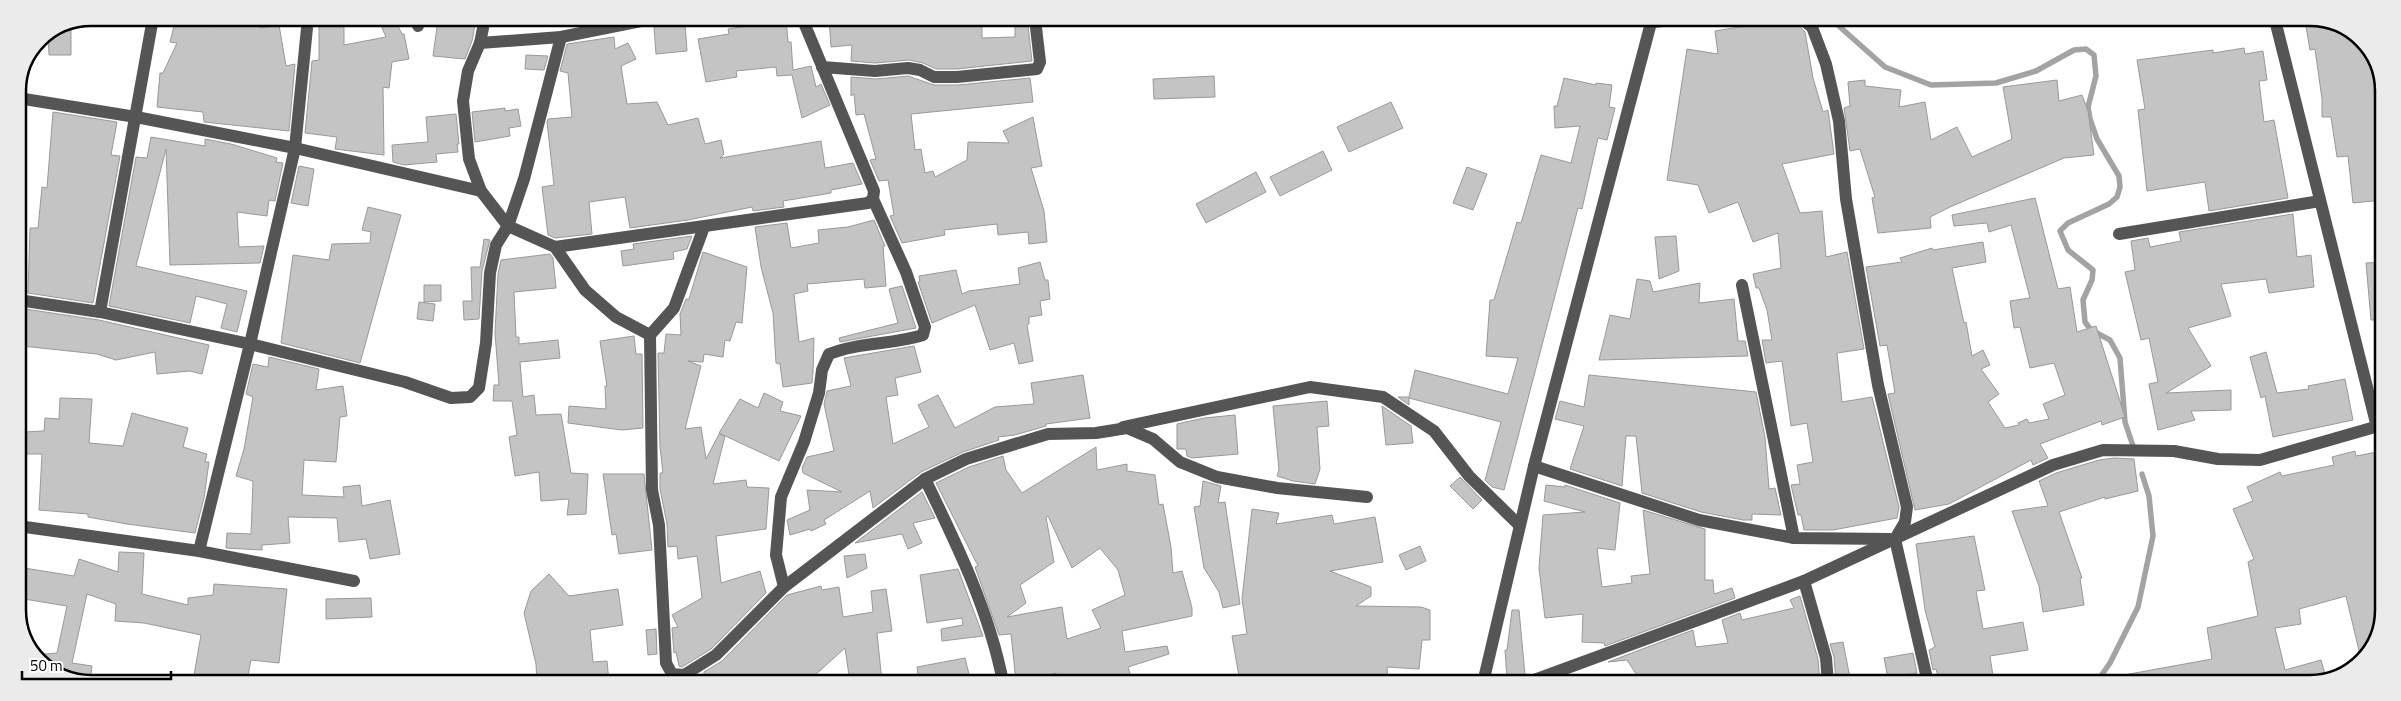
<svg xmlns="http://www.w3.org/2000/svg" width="2401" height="701" font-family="'Titillium Web',sans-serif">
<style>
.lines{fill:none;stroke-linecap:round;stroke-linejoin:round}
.stream{stroke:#a3a3a3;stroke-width:5.5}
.building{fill:#c4c4c4;stroke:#999;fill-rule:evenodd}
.minor{stroke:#555;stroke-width:12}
.rim{fill:none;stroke:#000;stroke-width:2.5}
</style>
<rect width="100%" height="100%" fill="#fff"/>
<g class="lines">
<g class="stream">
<polyline points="1831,19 1885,67 1931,85 1996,83 2036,71 2074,50 2086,49 2094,55 2096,76 2088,107 2090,119 2097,139 2119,176 2120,187 2117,197 2109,204 2068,223 2060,231 2068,250 2093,270 2092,280 2083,300 2085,322 2091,330 2110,340 2120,358 2125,422 2134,449"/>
<polyline points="2096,683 2110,663 2138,607 2153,536 2149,496 2142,474"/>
</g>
</g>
<g class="building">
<polygon points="176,18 212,27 210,18 258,18 260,28 279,25 286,66 295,64 289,131 204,122 203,112 157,107 160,73 163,73 177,43 170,42"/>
<polygon points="319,18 344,18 344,45 386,37 379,21 388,18 394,18 402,34 404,34 409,59 392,62 389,88 383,87 384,155 335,149 337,137 305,133 312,61 319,60"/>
<polygon points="758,18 786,18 788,42 791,42 793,70 811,66 816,87 821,84 830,105 802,118 792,75 777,76 776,67 736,71 737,77 706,82 698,39 729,34 728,29 759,24"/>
<polygon points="829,18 965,18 965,24 982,23 982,38 1015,37 1015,26 1028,26 1032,61 957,69 936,69 923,63 909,60 875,63 851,61 852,45 831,47"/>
<polygon points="438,20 475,25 472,41 465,59 433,56"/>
<polygon points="1783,20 1783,22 1794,20 1805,32 1813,78 1823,112 1828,110 1834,154 1782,164 1800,213 1822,211 1826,257 1847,252 1864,349 1837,353 1842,402 1872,397 1899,507 1897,518 1833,530 1804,530 1801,515 1798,515 1791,485 1800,484 1797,465 1813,462 1807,423 1791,426 1782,361 1766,363 1762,340 1772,340 1767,310 1759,288 1756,288 1753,274 1781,268 1778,233 1753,242 1738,202 1709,213 1698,185 1667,180 1687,49 1718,54 1715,31"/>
<polygon points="2305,20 2329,20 2365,43 2383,86 2383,200 2353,203 2348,156 2337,157 2331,117 2322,117 2322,99 2315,49 2310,50"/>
<polygon points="685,23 687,51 656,54 654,27"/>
<polygon points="71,26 71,55 49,55 48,35"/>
<polygon points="614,37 615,49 628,43 636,59 621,66 627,104 657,102 668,125 698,118 705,144 721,140 724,154 720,158 821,141 825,168 853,163 862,184 831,190 831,193 783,201 784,207 753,211 752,207 688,220 630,228 625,197 589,202 592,234 555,238 548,235 542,187 554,185 547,122 548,119 572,117 568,73 560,71 567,44"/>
<polygon points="2244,48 2245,54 2263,51 2267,80 2259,81 2264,122 2274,120 2288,198 2209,211 2205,182 2147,191 2138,110 2145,109 2137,60 2213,50 2213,53"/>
<polygon points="526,55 548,56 544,70 525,69"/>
<polygon points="908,76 934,85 958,85 1030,78 1033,102 911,114 915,150 921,149 925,173 933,171 935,177 967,160 968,142 1009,143 1003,131 1033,117 1042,166 1031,168 1044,211 1047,242 1029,244 1028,232 998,235 997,224 944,230 945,235 902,243 890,216 894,215 888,180 879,181 870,160 876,159 864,114 856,115 854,94 851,96 851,77 876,79"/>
<polygon points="1214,76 1215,97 1154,99 1153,79"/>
<polygon points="1564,78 1596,85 1596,83 1612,85 1609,107 1615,108 1607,140 1598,138 1582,209 1578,208 1504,490 1492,487 1485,480 1501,422 1409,398 1409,405 1398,397 1409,397 1415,370 1508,394 1518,358 1486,356 1490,300 1494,300 1517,222 1521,223 1541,155 1571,163 1580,126 1555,128 1554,106 1557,106"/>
<polygon points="1865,80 1865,86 1901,90 1899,107 1925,102 1931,140 1957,127 1972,157 2012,139 2003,87 2057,80 2059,101 2082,95 2088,111 2094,155 2064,158 1950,207 1930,217 1931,228 1878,233 1872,198 1875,197 1860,149 1850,151 1844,108 1850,106 1848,82"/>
<polygon points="1391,102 1403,128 1349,152 1337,127"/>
<polygon points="505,108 505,111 518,109 521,126 509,128 510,136 475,142 472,112"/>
<polygon points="53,112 117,122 111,155 120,156 93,303 28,293 30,228 38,228 42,187 47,188"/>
<polygon points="456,114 459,144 457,144 458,152 436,154 437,162 404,165 393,162 392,145 428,142 426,117"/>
<polygon points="151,137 205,146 205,139 231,144 277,158 276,162 283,163 275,201 269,200 267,216 237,212 239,247 264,246 260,263 170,265 166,149 136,266 247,291 237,332 221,328 227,304 196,296 190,323 109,306 136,157 147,158"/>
<polygon points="1323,151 1332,170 1280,196 1270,177"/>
<polygon points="299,166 314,169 308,206 291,203"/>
<polygon points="1467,167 1487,174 1473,210 1453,203"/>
<polygon points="1256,172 1266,192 1206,223 1196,204"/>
<polygon points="2035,198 2058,289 2070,287 2077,332 2096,326 2125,417 2102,425 2101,421 2040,444 2048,458 2033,465 2031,460 1949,504 1915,510 1888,394 1895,393 1887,345 1880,346 1866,267 1902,262 1900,258 1932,248 1933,250 1983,242 1986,262 1952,268 1964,323 1966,322 1972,356 1983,350 1990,365 1981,369 1999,394 1988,402 2005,428 2019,425 2018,423 2027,419 2029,423 2049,419 2043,404 2065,395 2054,363 2030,368 2020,327 2014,328 2010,301 2030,298 2011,225 1989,232 1987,223 1954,226 1952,215"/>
<polygon points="368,207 401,215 360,363 281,343 293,255 329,260 332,244 370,243 371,232 362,230"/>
<polygon points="2293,214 2297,257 2311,255 2314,287 2269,293 2266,279 2221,284 2231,316 2188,328 2211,366 2166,393 2231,390 2231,410 2191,411 2195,420 2158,430 2149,384 2158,382 2149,338 2141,340 2125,272 2135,270 2131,241 2148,238 2150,247 2181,241 2179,232"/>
<polygon points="874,220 885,246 883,246 886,286 865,288 864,279 807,284 808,291 794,294 799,342 814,338 813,373 812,383 783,387 780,364 776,363 773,313 761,267 755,227 787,223 791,248 819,243 818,230 848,227"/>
<polygon points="692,236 687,249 673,252 674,259 623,266 621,251 634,249 633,244"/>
<polygon points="1676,236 1679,271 1659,279 1655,237"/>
<polygon points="484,239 490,240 482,271 479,319 464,320 463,301 472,301 471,267 480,267"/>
<polygon points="703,252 747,267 742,323 736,322 730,341 725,340 723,357 704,354 703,362 688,361 701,366 685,429 701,427 706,459 719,434 725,436 713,484 746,480 747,487 769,488 766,529 716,536 721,583 760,571 766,593 711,649 682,667 679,666 676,652 674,653 672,628 678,627 672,615 702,598 697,556 678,559 677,546 668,547 667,524 660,489 660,473 663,473 660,447 658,353 664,353 666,334 681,335 680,314 686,299 689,299"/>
<polygon points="550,254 553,258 556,288 514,292 516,337 519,337 519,344 558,340 560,358 520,362 523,397 534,395 536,415 561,414 571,473 588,474 586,514 567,515 569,499 541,501 539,472 515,476 509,437 517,435 512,401 493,401 494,385 499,385 495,333 498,274 501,260"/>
<polygon points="1040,262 1045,280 1048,280 1050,299 1040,301 1042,315 1029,317 1029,324 1027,325 1033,361 1019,364 1014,343 990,350 975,305 932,323 918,282 920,282 919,276 956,270 962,294 969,291 1020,284 1018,268"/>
<polygon points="2383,262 2382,320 2371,320 2366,263"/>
<polygon points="1637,279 1650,281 1653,292 1700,283 1699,303 1734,299 1738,341 1745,341 1748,356 1599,360 1610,315 1630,319"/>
<polygon points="424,285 441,285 441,301 424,302"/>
<polygon points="902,286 916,328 840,342 839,338 898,323 889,289"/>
<polygon points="419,302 435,304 433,321 417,319"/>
<polygon points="25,309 99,320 209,345 202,374 190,371 157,374 155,352 116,360 97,354 22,346"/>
<polygon points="634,336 636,354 642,354 643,428 622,430 568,423 569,406 606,409 605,386 607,386 600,341"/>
<polygon points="914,346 921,372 895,378 898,395 886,397 893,444 929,427 918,405 938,395 955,428 995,407 1034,404 1031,383 1083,375 1090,418 1046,424 1046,426 1015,435 998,437 999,440 963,452 921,472 873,508 870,491 824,520 826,524 811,531 810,529 790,535 787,520 810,510 807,490 842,492 803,473 802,468 807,457 834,451 824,404 827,391 851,386 844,358"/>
<polygon points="2266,352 2277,393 2309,389 2308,386 2345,379 2353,420 2273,437 2265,396 2261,398 2250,357"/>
<polygon points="269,357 319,369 316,390 343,386 347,416 340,417 336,462 304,460 302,495 344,497 343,487 360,485 362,506 390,500 400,554 370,559 366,539 339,542 337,518 288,517 290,543 262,545 262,550 226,548 227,533 251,534 253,481 236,476 244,449 253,397 246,394 253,364 268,367"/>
<polygon points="1589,375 1756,392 1765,437 1769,489 1775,488 1781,515 1752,514 1752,520 1743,520 1701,512 1642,493 1636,436 1626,436 1622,486 1570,469 1584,426 1555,419 1560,401 1584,407"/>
<polygon points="764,393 783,402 780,411 801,416 779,461 719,433 740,399 758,408"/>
<polygon points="60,398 92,399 89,443 123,446 132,413 188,428 183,447 207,454 205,462 209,462 204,498 195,533 127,524 88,517 88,514 39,510 42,454 25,454 24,432 44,431 45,418 59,419"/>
<polygon points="1327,401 1329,426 1317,427 1320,469 1315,484 1293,481 1277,476 1279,470 1273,406"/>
<polygon points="1382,406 1411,426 1413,443 1386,445"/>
<polygon points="1235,415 1238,454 1192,458 1187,456 1186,449 1177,449 1177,424 1204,418"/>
<path d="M1096,447L1097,470L1127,464V471L1155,475L1159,505L1163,504L1171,547L1173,573L1182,571L1192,608V616L1122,631L1125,652L1167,646L1169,654L1128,667L1131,677L1116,682H1059L1056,673L1030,682H1016L1011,634L999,635L975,567L978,566L936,483L969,467L1003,456L1006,470L1022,493ZM1048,516L1072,568L1100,548L1118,570L1125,595L1092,610L1101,628L1067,639L1062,607L1007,617L1026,603L1020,585L1054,562L1046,517Z"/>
<polygon points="2355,451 2356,456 2377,452 2382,475 2381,629 2361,659 2346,596 2299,609 2301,624 2275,628 2285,670 2321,660 2325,674 2294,683 2124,683 2124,675 2212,659 2207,628 2258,616 2248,562 2254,559 2233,509 2253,501 2247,487 2280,472 2282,476 2334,465 2332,457"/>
<polygon points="2114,458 2134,459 2138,491 2105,499 2105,497 2059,512 2082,578 2080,578 2084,605 2043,612 2039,586 2012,511 2048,506 2039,481 2056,473 2099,460"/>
<polygon points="603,474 644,474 652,550 619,554 616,534 612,535"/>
<polygon points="1460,477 1482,500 1473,509 1450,486"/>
<polygon points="1203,481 1221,486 1218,503 1225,502 1240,604 1223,608 1219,592 1204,568 1194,507 1200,506"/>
<polygon points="1546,485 1565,487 1565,485 1620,503 1615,550 1597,548 1602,587 1632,583 1631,576 1650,574 1643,510 1705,529 1705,580 1713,580 1714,594 1732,588 1735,598 1605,646 1604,643 1582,642 1583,614 1545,618 1539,568 1543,515 1585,512 1544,501"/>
<polygon points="922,492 935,518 913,523 922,543 908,549 902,534 855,543"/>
<polygon points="1252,509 1279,513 1276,524 1332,515 1334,524 1375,517 1383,562 1330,571 1371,587 1371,596 1356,606 1421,607 1430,610 1430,640 1422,640 1419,669 1387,667 1388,682 1240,682 1232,636 1247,634 1242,599"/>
<polygon points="1974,536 1985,590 1976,591 1983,629 2023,622 2028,650 1990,656 1994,683 1940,683 1936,669 1933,670 1929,650 1935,647 1925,610 1916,544"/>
<polygon points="1420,546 1426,561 1406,570 1399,555"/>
<polygon points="119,552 144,553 142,594 188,605 188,598 213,595 214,584 287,589 279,663 251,660 247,681 193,681 201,635 144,623 115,621 116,604 87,594 72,663 92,666 90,681 72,681 36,658 34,655 57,653 67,606 18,598 18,567 74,576 79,559 118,572"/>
<polygon points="865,554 867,568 847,578 844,556"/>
<polygon points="958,569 983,636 942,641 941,629 963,625 962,618 927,623 920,575"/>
<polygon points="549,574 569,596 618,589 623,625 590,630 593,662 607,661 609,682 537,682 536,664 524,613 531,591"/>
<polygon points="821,586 822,590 839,587 843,617 873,612 871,591 886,589 892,631 877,633 882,682 850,682 845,648 814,676 815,682 704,682 704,672 722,661 787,595"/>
<polygon points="1800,596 1818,659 1820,683 1642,683 1627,660 1608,662 1693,630 1696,647 1728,643 1722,620 1740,613 1742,620 1794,608 1790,600"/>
<polygon points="371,598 372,617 326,619 326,599"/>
<polygon points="1512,610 1519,610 1525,675 1507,678 1505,650 1507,650"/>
<polygon points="656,629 657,654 648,655 646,630"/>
<polygon points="1843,642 1851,683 1836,683 1834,657 1830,644"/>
<polygon points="1913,653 1917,673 1888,678 1884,658"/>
<polygon points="965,658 971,682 919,682 917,667"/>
</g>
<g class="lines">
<g class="minor">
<polyline points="415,18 418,26"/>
<polyline points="485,18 480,43 468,71 463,101 469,159 481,191 508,226 555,247 585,290 616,317 650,335"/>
<polyline points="1802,19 1812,27 1826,64 1839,121 1846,199 1878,385 1907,507 1905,522 1895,539 1928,683"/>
<polyline points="2275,20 2377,427"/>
<polyline points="1651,22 1689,19"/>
<polyline points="480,43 561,37 656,18"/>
<polyline points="822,67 875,71 908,68 920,70 934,77 957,77 1037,69 1040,62 1035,19"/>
<polyline points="18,98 136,117 295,148 481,191"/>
<polyline points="704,227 674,308 650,335 652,490 659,525 666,663 672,674 684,675 716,655 784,587 925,479 966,459 1048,434 1096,433 1127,428 1153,439 1180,462 1217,477 1277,488 1367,497"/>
<polyline points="2119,234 2320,201"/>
<polyline points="555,247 868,203 873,199"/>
<polyline points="1742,285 1794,538"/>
<polyline points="18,300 100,312 250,344 405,382 451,398 470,397 479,388 486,343 490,273 496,245 508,226 524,179 561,37"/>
<polyline points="100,312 153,18"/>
<polyline points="1123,427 1310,387 1383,397 1434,431 1469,476 1519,525"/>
<polyline points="1534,466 1699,520 1794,538 1890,539"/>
<path d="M925,479C957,545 989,610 1003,682"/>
<polyline points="18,526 199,551 354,581"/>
<polyline points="199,551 250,344 295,148 308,18"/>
<polyline points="1804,581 1826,658 1828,683"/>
<path d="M784,587L776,555L781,497L804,442L819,393L822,370L829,354C859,342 892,345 923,335L925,327L906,272L873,199L874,191L802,18"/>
<polyline points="1483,683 1534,466 1652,19"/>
<polyline points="1526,683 1804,581 2053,465 2103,450 2174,451 2218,459 2260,460 2382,425"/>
</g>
</g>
<path d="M0 0H2401V701H0ZM91 26H2310A65 65 0 0 1 2375 91V610A65 65 0 0 1 2310 675H91A65 65 0 0 1 26 610V91A65 65 0 0 1 91 26Z" fill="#ebebeb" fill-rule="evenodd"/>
<path class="rim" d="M91 26H2310A65 65 0 0 1 2375 91V610A65 65 0 0 1 2310 675H91A65 65 0 0 1 26 610V91A65 65 0 0 1 91 26Z"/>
<path d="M22 671v8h149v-8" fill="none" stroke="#000000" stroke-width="2.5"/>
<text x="30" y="671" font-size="15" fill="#000000" stroke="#ffffff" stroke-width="4" paint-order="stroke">50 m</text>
</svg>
